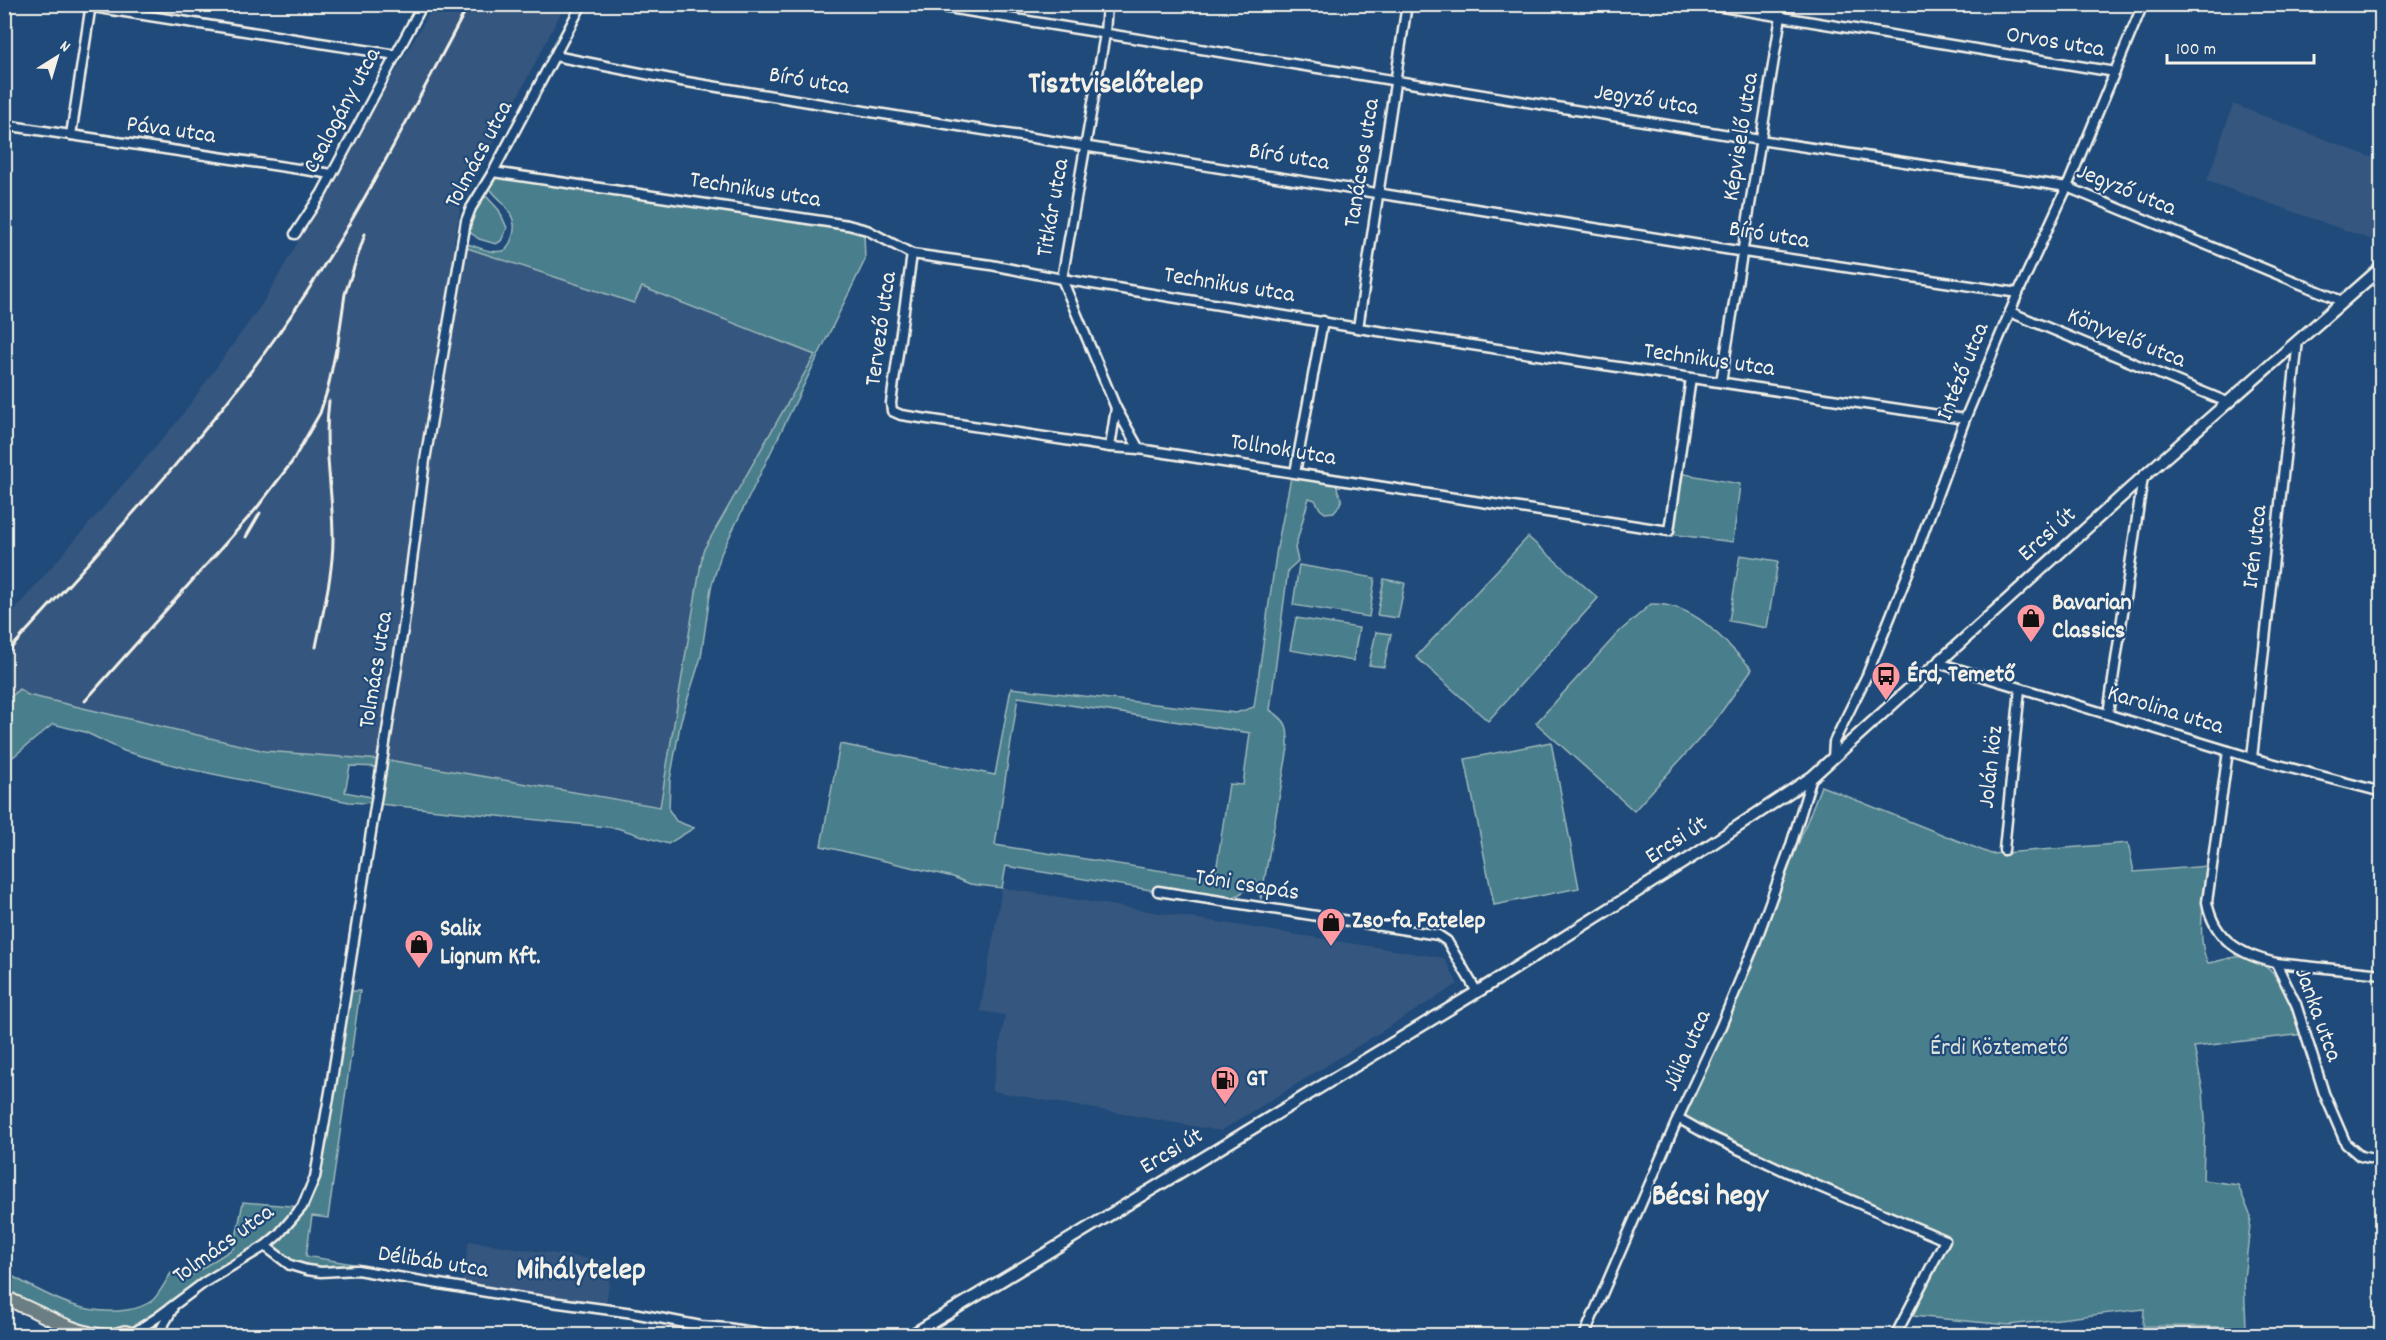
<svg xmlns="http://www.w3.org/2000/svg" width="2386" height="1340" font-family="Dekko,sans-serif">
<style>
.built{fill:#35567e}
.green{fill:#497e8c;stroke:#9eb8ba;stroke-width:1.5;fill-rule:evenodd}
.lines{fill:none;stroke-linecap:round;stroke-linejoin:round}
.street-casing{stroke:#f4f1e8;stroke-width:13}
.secondary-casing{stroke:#f4f1e8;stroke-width:15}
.primary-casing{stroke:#f4f1e8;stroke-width:16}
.street{stroke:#1f4a7a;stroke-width:8}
.secondary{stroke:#1f4a7a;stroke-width:10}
.primary{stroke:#6b7e84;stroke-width:12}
.rail{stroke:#f4f1e8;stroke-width:3}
.labels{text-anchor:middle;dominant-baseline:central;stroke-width:4.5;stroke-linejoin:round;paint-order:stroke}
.street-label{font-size:24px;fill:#f4f1e8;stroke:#1f4a7a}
.poi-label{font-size:24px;font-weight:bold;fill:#f4f1e8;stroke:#1f4a7a;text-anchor:start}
.park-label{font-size:24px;fill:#dae0da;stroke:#1f4a7a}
.district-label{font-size:30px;font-weight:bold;fill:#f4f1e8;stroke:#1f4a7a}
</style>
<rect width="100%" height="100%" fill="#1f4a7a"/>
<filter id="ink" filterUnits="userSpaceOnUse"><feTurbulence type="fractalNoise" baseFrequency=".0167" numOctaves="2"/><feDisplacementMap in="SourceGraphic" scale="12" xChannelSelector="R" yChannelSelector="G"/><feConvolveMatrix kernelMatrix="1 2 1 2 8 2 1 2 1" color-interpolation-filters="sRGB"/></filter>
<g filter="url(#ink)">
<g class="built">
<polygon points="434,5 565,5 460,209 454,243 634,303 642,287 815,355 703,551 660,807 394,761 265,751 28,695 19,689 10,698 5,694 4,622 177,422 262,304 298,242 295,240 325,194"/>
<polygon points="2233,104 2381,161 2381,243 2207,181"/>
<polygon points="1002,888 1444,958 1458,984 1221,1131 992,1091 1005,1015 980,1011"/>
<polygon points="469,1241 612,1262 606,1305 462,1282"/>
</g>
<g class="green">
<path d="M496,177L848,228L864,233L865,260L721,554L711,588L701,657L681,720L670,780L669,810L676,821L694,828L668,844L617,828L379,804L376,801L364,803L349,802L184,768L124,751L85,732L53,724L13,757L5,756L4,694L10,698L19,689L28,695L265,751L394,761L660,807L703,551L815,355L642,287L634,303L464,247L465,243C478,247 493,255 506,250C518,231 517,219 502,202C498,196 492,194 490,187ZM350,766L381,767L376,798L345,792Z"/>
<polygon points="483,197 487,197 499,210 507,228 501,241 496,244 479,239 467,230 475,210"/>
<polygon points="1679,473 1740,484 1733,542 1670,534"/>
<path d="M1291,477L1337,484C1336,498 1349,495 1334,512L1325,513L1320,509L1315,500L1309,498L1295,548L1298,561L1288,570L1270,710C1289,722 1288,727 1288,748L1261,899L1255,880C1244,894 1235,898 1217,901L1006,866L1002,888L970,884L953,877L821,846L840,744L995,775L1011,688L1236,713L1254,707L1277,548ZM1018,697L1250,733L1243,785L1229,784L1215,879L995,845Z"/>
<polygon points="1528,537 1598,598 1488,721 1416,657"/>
<polygon points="1740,555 1778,561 1767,628 1729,621"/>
<polygon points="1299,565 1375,578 1369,617 1293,605"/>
<polygon points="1384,579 1405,583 1398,618 1377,615"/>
<path d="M1651,604C1696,603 1722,639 1752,669L1712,725L1634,811L1536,723L1619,632Z"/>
<polygon points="1296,618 1359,628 1353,661 1290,650"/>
<polygon points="1376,632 1391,634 1384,667 1369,665"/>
<polygon points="1551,742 1579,888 1494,905 1465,759"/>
<path d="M1821,786L1991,854L2128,843L2134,872L2208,866C2205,894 2195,939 2208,963C2217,962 2227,958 2236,957C2275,954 2293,1005 2304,1034L2194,1047L2203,1091L2205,1119L2203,1180L2238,1185L2251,1217L2244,1279L2246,1327L2143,1326L2144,1309L2009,1325L1913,1316L1949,1238C1860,1201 1769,1165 1684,1117L1753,959Z"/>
<path d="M345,991H360L328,1218L312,1216L306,1256L382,1269L297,1268L265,1246L141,1329L92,1335L5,1296L4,1272C45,1293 79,1317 127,1310C135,1309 146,1305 153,1300C160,1293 166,1281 171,1273L190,1276L234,1248L243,1202L302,1207L310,1190Z"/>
</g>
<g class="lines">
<g class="street-casing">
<g id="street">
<polyline points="74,4 396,55"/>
<polyline points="924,4 1760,140 2067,187 2342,301"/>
<polyline points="1107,4 1105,34 1062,279 1116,408"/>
<polyline points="1704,4 2115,72"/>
<polyline points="555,56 681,81 827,105 1744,252 2018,293"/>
<polyline points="4,125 332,174"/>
<polyline points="71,135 91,4"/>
<polyline points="493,172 848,225 867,230 912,254 991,265 1062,279 1358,328 1965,419"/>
<polyline points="295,234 322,193 423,4"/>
<polyline points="912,254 891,403 892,411 901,415 1110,447 1139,449 1669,531 1691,378"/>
<polyline points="2010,312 2227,402"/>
<polyline points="1358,328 1407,4"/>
<polyline points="1721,382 1783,4"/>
<polyline points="1110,447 1116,408 1139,449"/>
<polyline points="1295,473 1323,321"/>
<polyline points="1938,663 2252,758 2382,792"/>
<polyline points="2108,714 2143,477"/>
<path d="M2228,751L2207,902C2214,940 2241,955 2276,963L2296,1004L2324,1093L2346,1144L2360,1156L2382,1161"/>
<polyline points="1833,758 1834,742 1867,675 1916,553 1965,419 2018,293 2067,187 2143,4"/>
<polyline points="2252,758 2298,340"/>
<polyline points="2004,850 2020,689"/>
<polyline points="1158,891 1438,935 1447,941 1477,992"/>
<polyline points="2276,963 2382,974"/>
<polyline points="1678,1118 1708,1135 1806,1181 1945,1240 1895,1336"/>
<polyline points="265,1246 290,1265 307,1270 321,1272 357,1270 522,1298 633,1313 701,1326 727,1328 779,1336"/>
<polyline points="133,1333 158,1317 205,1282 265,1246 278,1235 302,1207 315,1177 331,1086 404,623 425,460 466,221 471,208 493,172 582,4"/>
<polyline points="157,1336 172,1310"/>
<polyline points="1584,1336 1678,1118 1721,1026 1754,946 1790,848 1812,777"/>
</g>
</g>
<g class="secondary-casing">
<polyline id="secondary" points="910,1336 1477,992 1695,855 1812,777 2143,477 2382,267"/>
</g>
<g class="primary-casing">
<g id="primary">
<polyline points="4,1296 22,1306"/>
<path d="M17,1303C45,1315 75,1334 107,1336"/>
<polyline points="111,1336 125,1332 139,1336"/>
</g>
</g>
<use href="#street" class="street"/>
<use href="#secondary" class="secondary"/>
<use href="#primary" class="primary"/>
<g class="rail">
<polyline points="336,356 345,294 365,234"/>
<polyline points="246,537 260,513"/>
<path d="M316,647C323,611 333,575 333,538C333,492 323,447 329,401"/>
<path d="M4,656C98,551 197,449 278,334C352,231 409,116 469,4"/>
<polyline points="85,701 256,509 292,462 320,413 328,388 336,349"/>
</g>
</g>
</g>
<defs>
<g id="shop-pin" transform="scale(1.5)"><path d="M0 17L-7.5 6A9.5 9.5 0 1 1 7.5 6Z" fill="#ff9aa2" stroke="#1f4a7a"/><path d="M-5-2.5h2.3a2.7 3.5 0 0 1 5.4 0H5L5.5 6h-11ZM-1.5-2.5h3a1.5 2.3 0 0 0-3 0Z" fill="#111"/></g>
<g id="bus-pin" transform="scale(1.5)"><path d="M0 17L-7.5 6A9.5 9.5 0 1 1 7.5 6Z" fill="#ff9aa2" stroke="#1f4a7a"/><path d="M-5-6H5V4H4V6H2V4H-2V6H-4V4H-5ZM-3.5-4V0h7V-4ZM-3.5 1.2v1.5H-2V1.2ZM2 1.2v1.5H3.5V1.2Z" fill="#111"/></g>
<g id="fuel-pin" transform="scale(1.5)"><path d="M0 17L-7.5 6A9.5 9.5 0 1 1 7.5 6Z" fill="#ff9aa2" stroke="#1f4a7a"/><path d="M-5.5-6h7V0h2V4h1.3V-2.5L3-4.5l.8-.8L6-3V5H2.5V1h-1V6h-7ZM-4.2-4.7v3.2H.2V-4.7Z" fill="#111"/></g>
</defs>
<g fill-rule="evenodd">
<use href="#shop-pin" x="2031" y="618"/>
<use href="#bus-pin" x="1886" y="676"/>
<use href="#shop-pin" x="1331" y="922"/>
<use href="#shop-pin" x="419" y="944"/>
<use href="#fuel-pin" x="1225" y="1080"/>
</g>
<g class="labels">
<g class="street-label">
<text transform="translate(2055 43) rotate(9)">Orvos utca</text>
<text transform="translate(809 82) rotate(9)">Bíró utca</text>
<text transform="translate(1646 101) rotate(9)">Jegyző utca</text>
<text transform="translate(343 111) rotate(-62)">Csalogány utca</text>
<text transform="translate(171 131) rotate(8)">Páva utca</text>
<text transform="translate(1742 137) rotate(-81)">Képviselő utca</text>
<text transform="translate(480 155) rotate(-62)">Tolmács utca</text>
<text transform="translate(1289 158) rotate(9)">Bíró utca</text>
<text transform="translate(1363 163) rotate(-81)">Tanácsos utca</text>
<text transform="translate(755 191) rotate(9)">Technikus utca</text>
<text transform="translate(2126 191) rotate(22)">Jegyző utca</text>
<text transform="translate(1054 208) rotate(-80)">Titkár utca</text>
<text transform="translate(1769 236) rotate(9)">Bíró utca</text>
<text transform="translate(1229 286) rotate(9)">Technikus utca</text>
<text transform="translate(882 329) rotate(-82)">Tervező utca</text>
<text transform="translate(2126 339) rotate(22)">Könyvelő utca</text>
<text transform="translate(1709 361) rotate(8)">Technikus utca</text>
<text transform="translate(1964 372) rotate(-68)">Intéző utca</text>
<text transform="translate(1283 451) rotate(9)">Tollnok utca</text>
<text transform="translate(2048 535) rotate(-42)">Ercsi út</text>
<text transform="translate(2256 547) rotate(-84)">Irén utca</text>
<text transform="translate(377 670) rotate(-81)">Tolmács utca</text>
<text transform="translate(2165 711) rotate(17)">Karolina utca</text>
<text transform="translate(1992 767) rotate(-84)">Jolán köz</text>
<text transform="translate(1677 841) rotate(-33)">Ercsi út</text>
<text transform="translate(1247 886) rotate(9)">Tóni csapás</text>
<text transform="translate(2317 1015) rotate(70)">Janka utca</text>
<text transform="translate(1688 1051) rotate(-66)">Júlia utca</text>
<text transform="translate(1172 1152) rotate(-31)">Ercsi út</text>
<text transform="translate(224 1245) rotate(-36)">Tolmács utca</text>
<text transform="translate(433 1263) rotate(9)">Délibáb utca</text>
</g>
<g class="poi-label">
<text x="2052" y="604">Bavarian<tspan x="2052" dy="28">Classics</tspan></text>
<text x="1907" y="676">Érd, Temető</text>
<text x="1352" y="922">Zso-fa Fatelep</text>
<text x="440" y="930">Salix<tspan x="440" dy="28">Lignum Kft.</tspan></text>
<text x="1246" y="1080">GT</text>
</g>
<g class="park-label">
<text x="1999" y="1049">Érdi Köztemető</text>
</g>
<g class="district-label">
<text x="1116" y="86">Tisztviselőtelep</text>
<text x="1710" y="1198">Bécsi hegy</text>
<text x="581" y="1272">Mihálytelep</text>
</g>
</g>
<rect width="2386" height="1340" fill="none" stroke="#1f4a7a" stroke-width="24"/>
<rect x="12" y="12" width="2362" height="1316" fill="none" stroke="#f4f1e8" stroke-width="2" filter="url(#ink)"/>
<g transform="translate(57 57) rotate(37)" stroke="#1f4a7a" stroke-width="4.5" paint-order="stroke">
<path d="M0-4.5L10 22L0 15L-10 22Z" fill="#f4f1e8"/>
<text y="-9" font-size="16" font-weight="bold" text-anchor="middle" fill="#f4f1e8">N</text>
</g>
<path d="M2167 54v9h147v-9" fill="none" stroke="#f4f1e8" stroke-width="3"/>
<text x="2176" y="54" font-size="18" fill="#f4f1e8" stroke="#1f4a7a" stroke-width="4.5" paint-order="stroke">100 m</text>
</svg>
